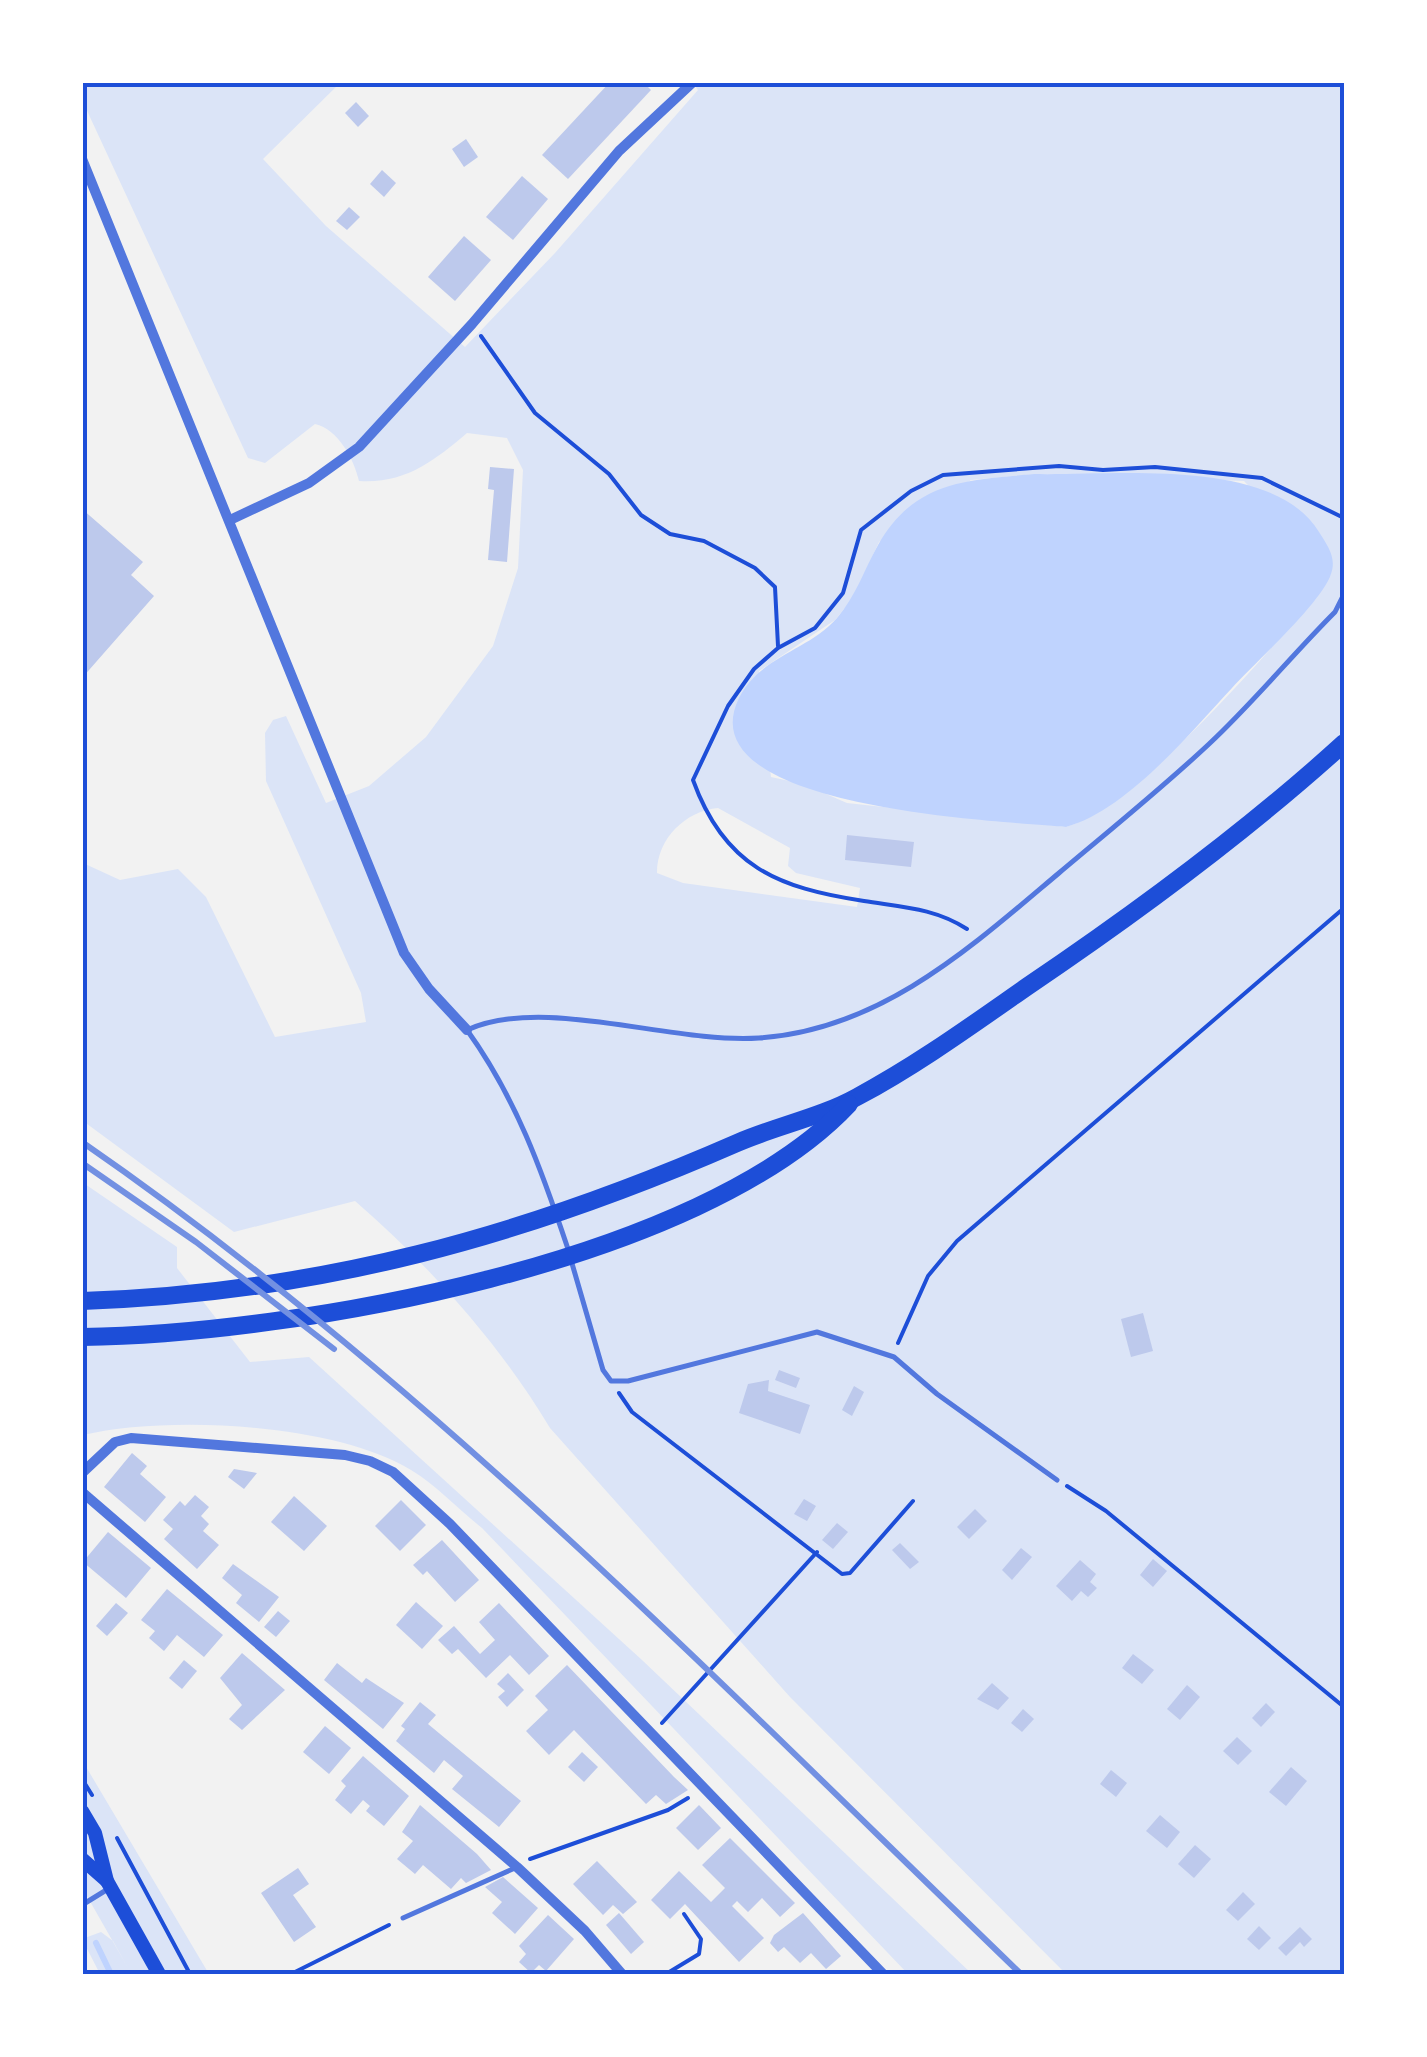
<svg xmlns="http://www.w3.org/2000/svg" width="1427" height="2057" font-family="Barlow,sans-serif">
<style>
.green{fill:#dbe4f7;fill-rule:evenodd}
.water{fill:#bfd3fe}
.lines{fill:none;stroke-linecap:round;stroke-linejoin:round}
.stream{stroke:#bfd3fe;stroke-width:6}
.building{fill:#bdc9ec}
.path{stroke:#1d4ed8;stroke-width:4}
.service{stroke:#5277de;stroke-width:5}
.minor{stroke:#5277de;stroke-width:10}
.secondary{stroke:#1d4ed8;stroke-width:14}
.trunk{stroke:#1d4ed8;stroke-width:18}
.rail{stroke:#7290e2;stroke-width:6}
.neatline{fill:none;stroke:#1d4ed8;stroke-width:4}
</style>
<rect width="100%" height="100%" fill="#f2f2f2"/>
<g class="green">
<path d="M82,83H340L263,159L326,226L465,347L555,253L698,90L693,83H1344V1974H1066L790,1697L550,1428C499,1343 430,1266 355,1201L234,1232L83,1121V863L120,880L178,869L206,897L275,1037L366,1022L361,993L266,781L265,733L273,720L286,716L326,803L369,786L426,737L493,646L518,568L523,470L507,438L467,433C434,461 405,484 359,481C354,459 338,429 315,424L265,463L248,458L83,102ZM1034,474L1244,481L1331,574C1287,636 1134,808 1066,827L847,803L803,784L771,777L759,671L835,620L853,598L879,542L971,480ZM718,808L790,848L788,866L796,873L860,888L857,907L683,883L657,873C657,838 686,811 718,808Z"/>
<path d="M82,1182L177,1247V1268L250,1362L309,1357L642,1660L972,1974H908L482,1528C459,1510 436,1485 411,1470C334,1423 168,1415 83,1435Z"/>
<polygon points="82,1760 209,1974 100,1974 82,1939 101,1932 113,1941 128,1968 83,1889"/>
</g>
<path class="water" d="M1034,474C1113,476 1273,456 1319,532C1327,545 1337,557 1331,574C1322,602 1255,663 1232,688C1190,733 1127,810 1066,827C1006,821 684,810 739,698C760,656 808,651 837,618C856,596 864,570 878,545C915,480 967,480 1034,474Z"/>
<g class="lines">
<polyline class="stream" points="96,1943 111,1974"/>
</g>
<g class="building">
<polygon points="610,82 643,82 651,90 568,179 542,155"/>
<polygon points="356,102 369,116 358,127 345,113"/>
<polygon points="466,139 478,157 464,167 452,149"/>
<polygon points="382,170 396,183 384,197 370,184"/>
<polygon points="522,176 548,199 513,240 486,217"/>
<polygon points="349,207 360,217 347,230 336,221"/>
<polygon points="464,236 491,260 455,301 428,277"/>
<polygon points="490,467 514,469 507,562 488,560 494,490 488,489"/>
<polygon points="82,509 143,562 131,575 154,596 82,678"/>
<polygon points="847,835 914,842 911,867 845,860"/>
<polygon points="1143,1313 1153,1351 1131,1357 1121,1319"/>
<polygon points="779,1370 800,1378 796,1388 775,1380"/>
<polygon points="769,1380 768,1391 810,1405 800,1434 739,1413 748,1384"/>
<polygon points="854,1386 864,1392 852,1416 842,1410"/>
<polygon points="132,1453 147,1466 140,1474 166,1497 145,1522 104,1487"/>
<polygon points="234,1469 257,1473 244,1489 228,1477"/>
<polygon points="195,1495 209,1507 201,1516 209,1524 203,1531 219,1545 197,1569 164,1539 173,1529 163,1520 180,1501 185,1506"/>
<polygon points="294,1496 327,1526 304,1551 271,1522"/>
<polygon points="804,1499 816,1506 807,1521 794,1514"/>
<polygon points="401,1500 426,1525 400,1551 375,1526"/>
<polygon points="975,1509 987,1521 969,1539 957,1527"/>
<polygon points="837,1523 848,1532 833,1549 822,1540"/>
<polygon points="108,1532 151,1568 126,1598 83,1562"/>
<polygon points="442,1540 479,1580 455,1602 427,1571 423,1575 413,1565"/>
<polygon points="900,1543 919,1562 910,1569 892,1550"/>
<polygon points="1021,1548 1032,1557 1012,1580 1002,1570"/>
<polygon points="1153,1559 1167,1571 1153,1587 1140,1575"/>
<polygon points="1080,1560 1096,1574 1090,1582 1097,1588 1088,1597 1081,1591 1072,1601 1056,1586"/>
<polygon points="233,1564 279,1597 259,1622 236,1603 242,1595 222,1578"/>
<polygon points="167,1589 223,1635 204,1657 177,1635 164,1651 149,1638 155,1631 141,1620"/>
<polygon points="416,1602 443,1626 422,1649 396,1625"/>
<polygon points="116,1603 128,1613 107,1636 96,1626"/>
<polygon points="499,1603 549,1656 529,1675 510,1655 486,1678 458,1649 452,1654 438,1640 454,1626 480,1654 495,1640 479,1622"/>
<polygon points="278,1611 290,1621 276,1637 264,1627"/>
<polygon points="242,1653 285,1690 242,1730 229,1719 242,1705 220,1678"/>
<polygon points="1133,1654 1154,1670 1142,1684 1122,1668"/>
<polygon points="184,1660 197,1671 182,1689 169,1678"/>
<polygon points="337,1663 362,1683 366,1678 404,1703 383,1729 324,1680"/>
<polygon points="567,1665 674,1777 688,1790 666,1804 656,1795 646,1804 574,1730 549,1755 526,1731 548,1710 535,1696"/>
<polygon points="508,1673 524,1690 507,1707 498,1697 505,1691 497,1684"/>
<polygon points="992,1683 1009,1698 998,1710 977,1699"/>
<polygon points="1187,1685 1200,1697 1180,1720 1167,1709"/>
<polygon points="420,1702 436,1715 428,1724 521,1801 499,1827 452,1789 463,1776 444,1760 434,1773 396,1741 405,1729 401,1726"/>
<polygon points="1266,1703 1275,1712 1261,1727 1252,1718"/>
<polygon points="1023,1709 1034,1719 1022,1732 1011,1723"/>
<polygon points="325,1726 351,1748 329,1774 303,1752"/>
<polygon points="1237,1737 1252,1751 1238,1765 1223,1751"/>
<polygon points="582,1752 598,1767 584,1782 568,1767"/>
<polygon points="363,1756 409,1796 384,1826 366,1811 370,1806 363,1800 351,1814 335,1800 346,1786 341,1781"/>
<polygon points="1291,1767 1307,1781 1286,1806 1269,1792"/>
<polygon points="1111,1770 1127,1783 1116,1797 1100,1784"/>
<polygon points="420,1805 477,1854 491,1870 466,1883 461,1878 451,1889 423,1865 415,1874 397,1859 413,1841 402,1832"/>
<polygon points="699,1805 721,1828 698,1850 676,1828"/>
<polygon points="1160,1815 1180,1832 1167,1848 1146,1831"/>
<polygon points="730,1838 795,1903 780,1917 762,1898 748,1912 737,1901 732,1906 764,1938 739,1962 685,1904 670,1919 651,1900 679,1871 711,1902 725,1888 702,1865"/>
<polygon points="1195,1845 1211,1859 1194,1878 1178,1864"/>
<polygon points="597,1861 637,1902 623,1914 613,1905 603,1915 573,1884"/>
<polygon points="298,1868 309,1884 293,1895 316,1927 294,1942 261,1893"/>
<polygon points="503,1877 538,1908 515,1934 492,1913 502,1902 485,1887"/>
<polygon points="1243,1892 1255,1904 1238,1921 1226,1910"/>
<polygon points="619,1913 644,1942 631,1954 606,1925"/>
<polygon points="803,1913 841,1956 826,1969 811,1953 800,1963 784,1947 778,1952 770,1943 774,1935"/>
<polygon points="548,1915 574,1939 546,1971 539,1965 531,1973 519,1962 526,1954 519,1946"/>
<polygon points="1259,1926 1271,1938 1259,1950 1247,1939"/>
<polygon points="1300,1927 1312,1939 1304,1947 1300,1942 1286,1956 1278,1948"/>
</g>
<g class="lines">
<g class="path">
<polyline points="481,336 535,413 609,474 641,515 670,534 704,541 755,568 775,587 778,646"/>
<path d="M967,929C935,908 901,907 864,901C777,888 724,866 693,780L728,706L754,669L778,648L815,628L843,593L861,530L911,491L943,475L1059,466L1103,470L1155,467L1262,478L1344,518"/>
<polyline points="898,1343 928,1276 957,1241 1344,908"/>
<polyline points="619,1393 632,1412 842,1574 850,1573 913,1501"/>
<polyline points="1067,1486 1106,1511 1344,1707"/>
<polyline points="662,1723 817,1552"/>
<polyline points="82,1779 92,1795"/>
<polyline points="117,1838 190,1974"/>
<polyline points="530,1859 668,1810 688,1798"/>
<polyline points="291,1974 389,1925"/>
<polyline points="666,1974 699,1954 701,1939 684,1914"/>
</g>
<g class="service">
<path d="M568,1249C542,1171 516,1098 467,1030C544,995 671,1044 759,1038C881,1030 971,947 1059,873C1110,830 1161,789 1209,744C1253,703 1292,655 1335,612L1344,594"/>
<polyline points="571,1260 603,1370 611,1381 628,1381 817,1332 894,1357 937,1394 1057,1480"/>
<polyline points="82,1905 108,1889"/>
<polyline points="403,1918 515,1868"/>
</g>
<g class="minor">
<polyline points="82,159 404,953 429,989 467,1030"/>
<polyline points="230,520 309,483 359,447 472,324 619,151 693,82"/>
<polyline points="82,1473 115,1442 131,1438 345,1455 370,1461 393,1472 450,1524 883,1974"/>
<polyline points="82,1492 517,1867 585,1931 622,1974"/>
</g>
<g class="secondary">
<polyline points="82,1811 95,1833 107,1881 159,1974"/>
<polyline points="82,1859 107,1881"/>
</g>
<g class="trunk">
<path d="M82,1301C318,1293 522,1237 737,1143C776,1126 821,1117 857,1097C917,1065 972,1025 1028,986C1139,911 1245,833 1344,743"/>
<path d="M82,1337C295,1334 700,1263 849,1104"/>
</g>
<g class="rail">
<path d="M82,1142C428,1381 720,1684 1021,1974"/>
<polyline points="82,1163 196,1242 334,1349"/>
</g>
</g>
<rect width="1427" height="2057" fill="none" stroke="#ffffff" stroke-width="170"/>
<rect x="85" y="85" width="1257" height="1887" class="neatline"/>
</svg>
